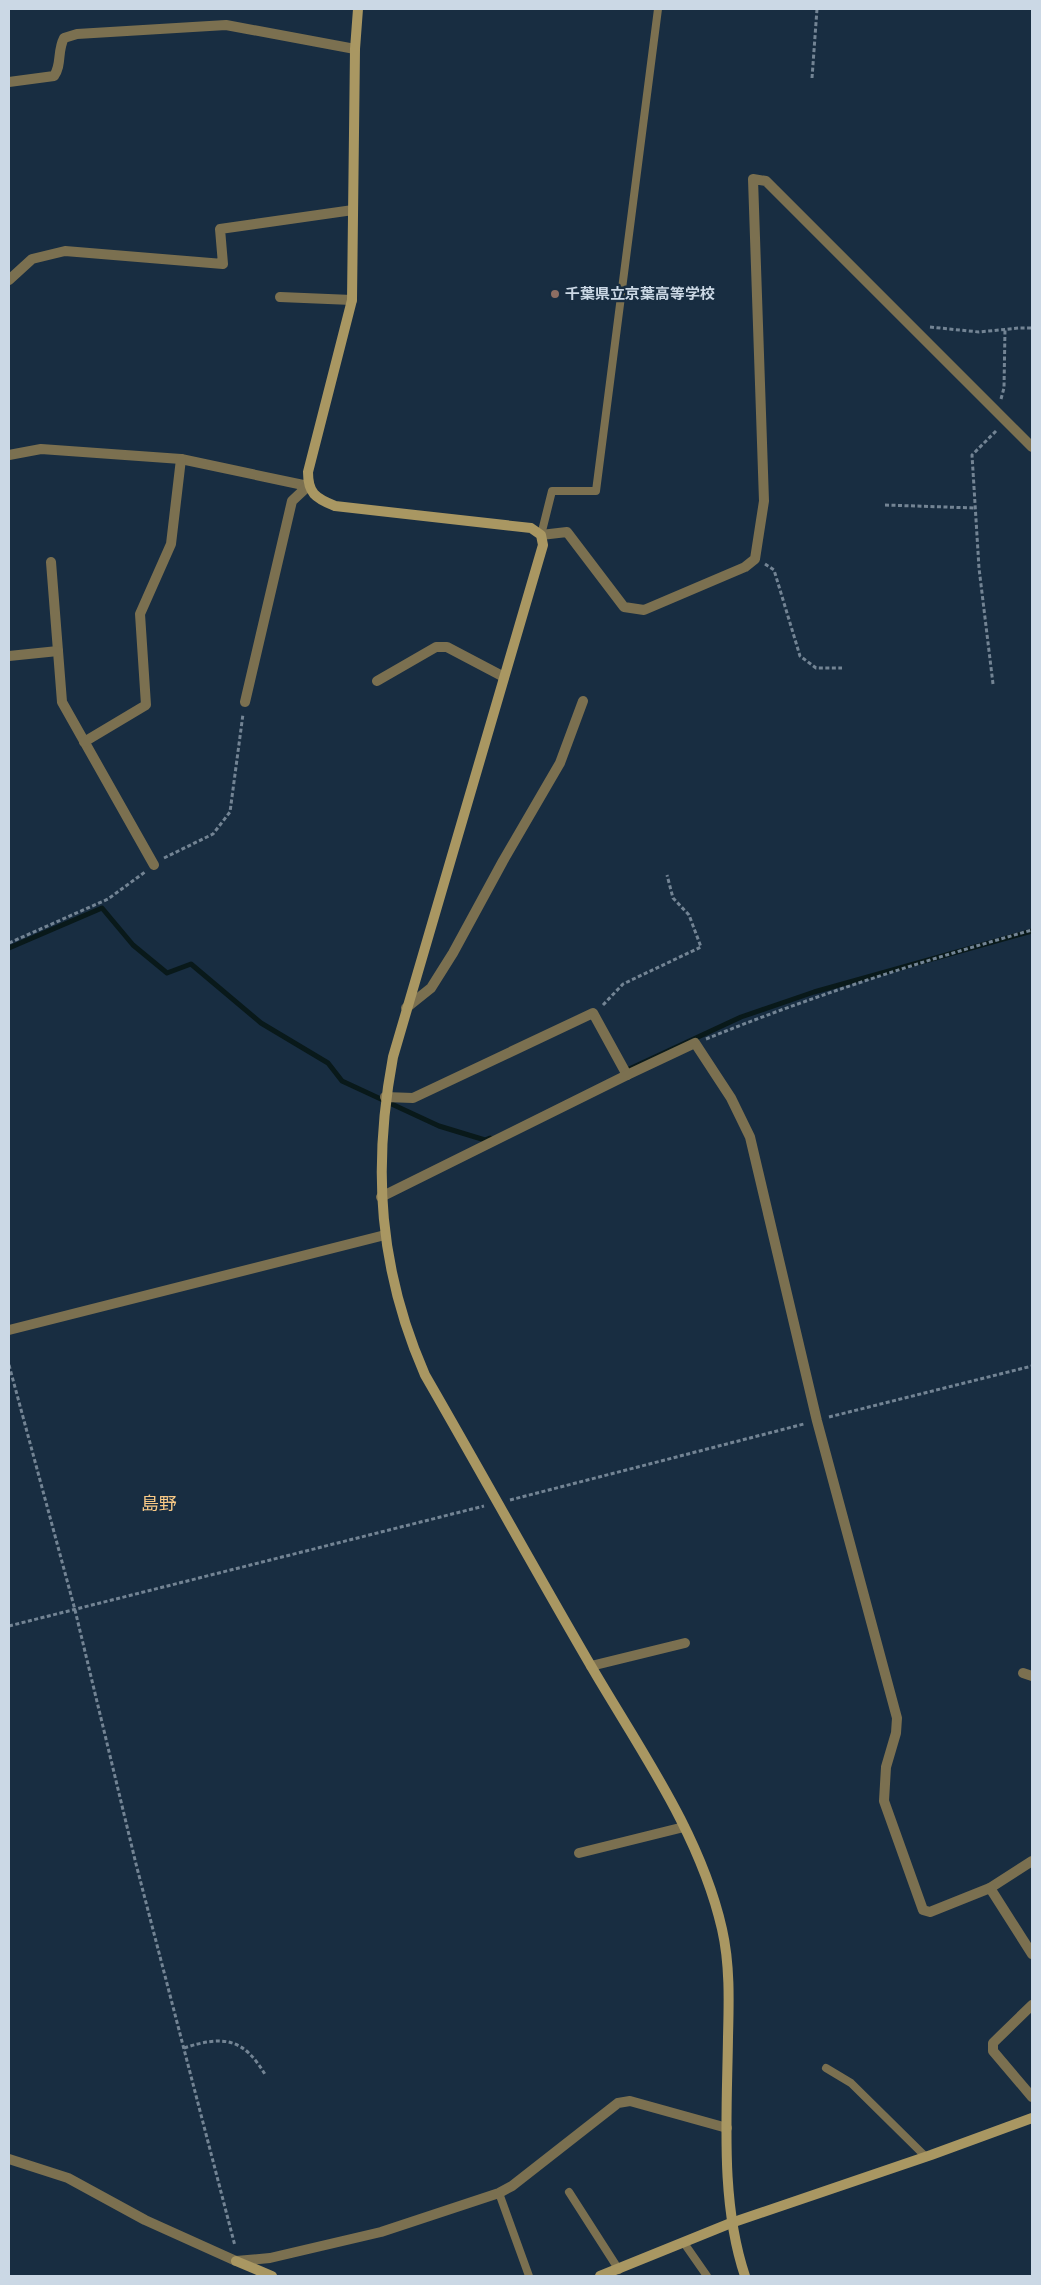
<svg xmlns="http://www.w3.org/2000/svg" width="1041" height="2285" font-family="Figtree,'Noto Sans JP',sans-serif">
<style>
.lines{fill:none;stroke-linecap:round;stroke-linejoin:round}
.stream{stroke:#09191a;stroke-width:5}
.path{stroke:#738494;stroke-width:3;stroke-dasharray:4 2.5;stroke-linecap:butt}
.lane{stroke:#7b7050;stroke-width:8}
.street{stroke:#7b7050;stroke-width:10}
.secondary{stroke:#a99762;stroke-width:10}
.education-dot{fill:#8d6e63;stroke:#182d41;stroke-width:2}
.labels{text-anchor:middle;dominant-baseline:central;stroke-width:5;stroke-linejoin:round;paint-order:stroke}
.poi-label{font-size:15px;font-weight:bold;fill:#cbd8e5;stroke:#182d41;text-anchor:start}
.quarter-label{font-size:18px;fill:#f8c986;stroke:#182d41}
</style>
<rect width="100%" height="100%" fill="#182d41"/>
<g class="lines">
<g class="stream">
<polyline points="9,948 102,908 133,945 167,973 191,964 261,1023 328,1063 342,1081 439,1126 485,1140 490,1138"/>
<polyline points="625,1071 741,1017 814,992 1032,931"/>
</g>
<g class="path">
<polyline points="812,78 817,9"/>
<polyline points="930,327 979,332 1019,328 1032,328"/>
<polyline points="1001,399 1004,388 1005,329"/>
<polyline points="885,505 975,508"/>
<polyline points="765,564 774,570 800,656 816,668 842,668"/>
<polyline points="993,684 979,568 972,455 997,430"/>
<polyline points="164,858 213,834 230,812 243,714"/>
<polyline points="9,943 108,899 145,872"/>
<polyline points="603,1005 623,984 701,947 689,915 673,898 667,875"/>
<path d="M706,1039C812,996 922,961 1032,930"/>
<polyline points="9,1365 75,1610 136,1864 235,2246"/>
<polyline points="829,1417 1032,1366"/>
<polyline points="510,1500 804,1424"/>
<polyline points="9,1626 484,1506"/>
<path d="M184,2048C224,2035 244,2038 266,2076"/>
</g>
<g class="lane">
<polyline points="541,535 552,491 596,491 658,9"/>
<polyline points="826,2068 851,2083 926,2157"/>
<polyline points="569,2192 619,2270"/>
<polyline points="499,2193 529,2276"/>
<polyline points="684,2243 707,2276"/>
</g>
<g class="street">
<path d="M9,82L54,76C62,65 57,51 64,38L77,34L226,25L355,49"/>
<polyline points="9,280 32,259 65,251 223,264 220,229 353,210"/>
<polyline points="280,297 352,300"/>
<polyline points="9,455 41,449 181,459 308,486"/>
<polyline points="541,535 567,532 624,607 644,610 745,567 755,559 764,501 753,179 766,181 1032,447"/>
<polyline points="51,562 62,702 154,865"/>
<polyline points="9,656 58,651"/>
<polyline points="377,681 436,647 447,647 504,677"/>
<polyline points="245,702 292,501 308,486"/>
<polyline points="84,742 146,705 140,614 171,544 181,459"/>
<polyline points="406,1008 431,988 453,953 503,861 560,763 583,701"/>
<polyline points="385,1097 413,1098 593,1013 627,1075"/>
<polyline points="381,1197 627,1075 695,1043 731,1098 750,1137 817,1421 897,1718 896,1733 886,1767 884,1801 923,1910 930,1912 990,1888 1032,1861"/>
<polyline points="9,1330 385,1235"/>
<polyline points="591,1666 685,1643"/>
<polyline points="1023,1673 1032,1676"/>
<polyline points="579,1853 684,1827"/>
<polyline points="990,1888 1032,1954"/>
<polyline points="1032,2005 993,2043 993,2051 1032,2097"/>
<polyline points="9,2159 68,2178 145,2220 236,2261 270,2258 381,2232 499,2193 512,2186 618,2103 630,2101 727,2128"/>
</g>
<g class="secondary">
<path d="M358,9L355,49L352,300L308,472C308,493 315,498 335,506L531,528L541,535L543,545L393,1057C372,1169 379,1270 425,1375C481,1472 535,1570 591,1666C640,1750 700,1833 722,1929C730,1964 729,2001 728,2037C727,2115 720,2202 745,2276"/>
<polyline points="236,2261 272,2276"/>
<polyline points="600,2276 731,2223 931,2155 1032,2118"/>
</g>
</g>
<circle class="education-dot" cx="555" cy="294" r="5"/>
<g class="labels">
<g class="poi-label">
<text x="565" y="294">千葉県立京葉高等学校</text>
</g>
<g class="quarter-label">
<text x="159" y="1504">島野</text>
</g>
</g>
<rect width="1041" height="2285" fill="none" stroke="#cbd8e5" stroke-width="20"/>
</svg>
